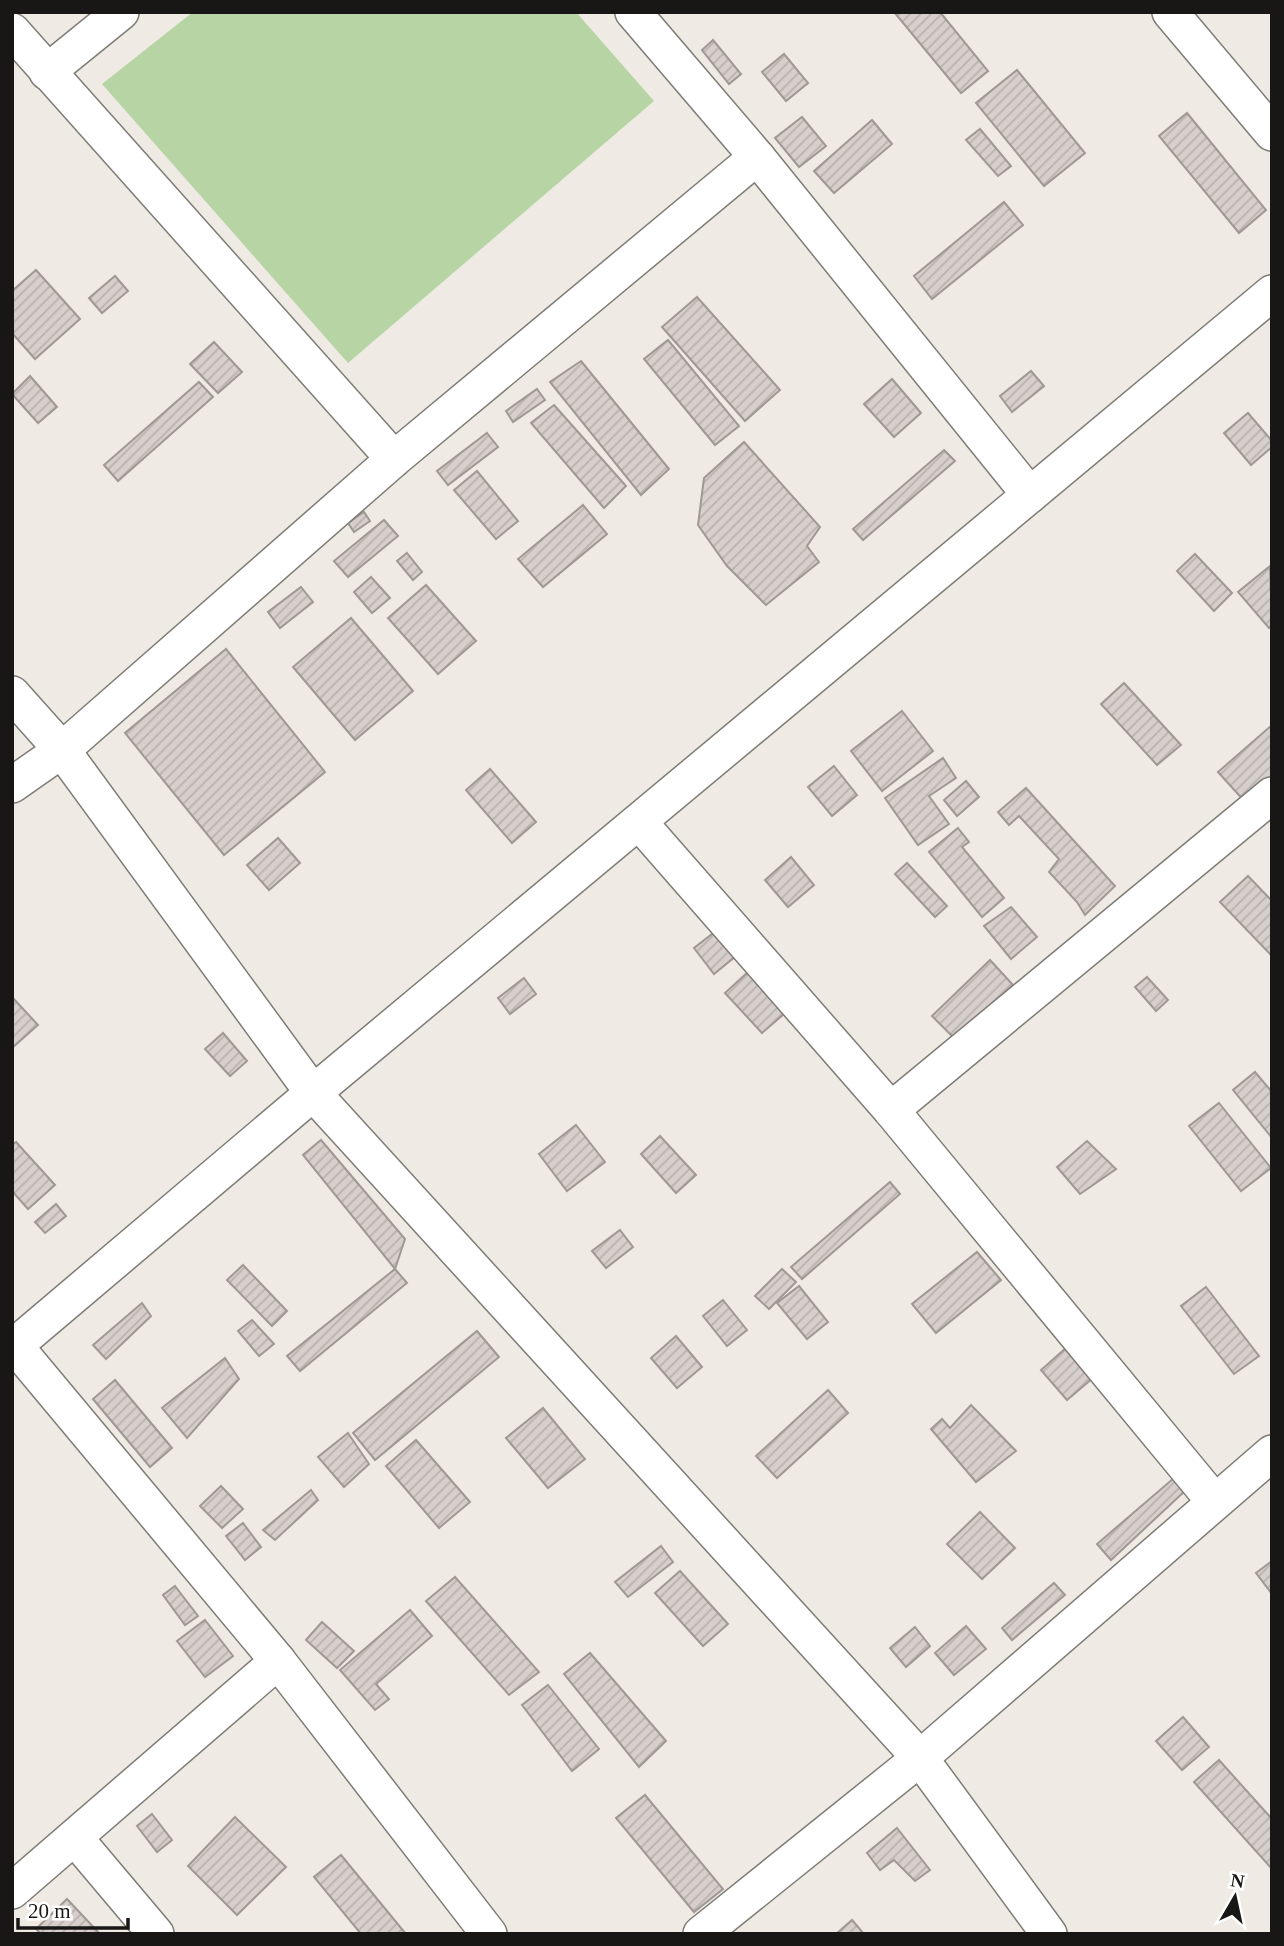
<svg xmlns="http://www.w3.org/2000/svg" width="1284" height="1946" font-family="Georgia,serif">
<style>
.grass{fill:#b7d4a4}
.building{fill:url(#building-hatch);stroke:#a09895;stroke-width:2}
.lines{fill:none;stroke-linecap:round;stroke-linejoin:round}
.street-casing{stroke:#7f7b75;stroke-width:38}
.street{stroke:#fff;stroke-width:35}
</style>
<defs>
<pattern id="building-hatch" width="6" height="6" patternUnits="userSpaceOnUse" patternTransform="scale(1.75)"><rect width="6" height="6" fill="#d7cfcc"/><path d="M-1 1l2-2M0 6l6-6M5 7l2-2" fill="none" stroke="#b8b1ae"/></pattern>
</defs>
<rect width="100%" height="100%" fill="#efeae4"/>
<polygon class="grass" points="193,12 576,12 654,101 348,363 102,84"/>
<g class="building">
<polygon points="894,12 940,12 988,71 961,93"/>
<polygon points="713,40 741,74 729,84 702,50"/>
<polygon points="784,54 808,83 786,101 762,72"/>
<polygon points="1017,70 1085,153 1044,186 976,103"/>
<polygon points="1187,113 1266,210 1239,233 1159,136"/>
<polygon points="802,117 826,146 799,167 775,138"/>
<polygon points="872,120 892,144 834,193 814,171"/>
<polygon points="980,129 1011,166 998,176 966,140"/>
<polygon points="1004,202 1023,225 932,299 914,276"/>
<polygon points="36,270 80,319 35,359 12,333 12,291"/>
<polygon points="115,276 128,291 102,313 89,298"/>
<polygon points="697,297 780,390 745,421 662,327"/>
<polygon points="668,340 739,426 715,445 644,359"/>
<polygon points="214,342 242,372 218,393 190,364"/>
<polygon points="581,361 669,469 641,495 550,382"/>
<polygon points="1031,371 1044,386 1012,412 1000,396"/>
<polygon points="30,376 57,407 38,423 12,394"/>
<polygon points="892,379 921,413 894,437 864,404"/>
<polygon points="199,382 213,397 118,481 104,465"/>
<polygon points="537,389 545,400 513,422 506,411"/>
<polygon points="554,405 626,486 604,508 531,423"/>
<polygon points="1248,413 1272,441 1272,447 1251,465 1224,433"/>
<polygon points="487,433 498,447 448,485 437,471"/>
<polygon points="744,442 820,527 807,546 819,562 766,605 727,566 698,525 704,478"/>
<polygon points="944,450 955,461 863,540 853,529"/>
<polygon points="477,471 518,521 496,539 454,490"/>
<polygon points="583,505 607,534 543,587 518,559"/>
<polygon points="364,512 370,521 354,532 348,523"/>
<polygon points="384,520 398,536 348,577 334,561"/>
<polygon points="407,553 422,572 413,580 397,561"/>
<polygon points="1195,554 1232,593 1214,611 1177,571"/>
<polygon points="1270,566 1272,625 1269,628 1238,592"/>
<polygon points="371,577 390,598 372,613 354,592"/>
<polygon points="426,585 476,641 438,674 388,618"/>
<polygon points="301,587 313,602 280,628 268,612"/>
<polygon points="351,618 413,691 355,740 293,667"/>
<polygon points="226,649 325,772 224,855 125,733"/>
<polygon points="1124,683 1181,745 1157,765 1101,704"/>
<polygon points="902,711 933,751 882,791 851,751"/>
<polygon points="1272,725 1272,782 1247,804 1218,772"/>
<polygon points="943,758 956,778 929,796 949,824 918,845 885,798"/>
<polygon points="834,766 857,795 832,816 808,787"/>
<polygon points="490,769 536,822 512,843 466,790"/>
<polygon points="966,781 979,797 957,816 944,800"/>
<polygon points="1026,788 1115,886 1085,915 1077,902 1049,872 1059,859 1019,816 1009,825 998,812"/>
<polygon points="958,828 969,842 962,847 1004,898 982,917 929,852"/>
<polygon points="278,838 300,863 269,890 247,865"/>
<polygon points="791,857 814,885 788,907 765,880"/>
<polygon points="907,863 947,906 935,917 895,874"/>
<polygon points="1248,876 1272,901 1272,956 1220,902"/>
<polygon points="1011,907 1037,937 1011,959 984,926"/>
<polygon points="716,931 736,956 714,974 694,948"/>
<polygon points="990,960 1013,985 955,1039 932,1016"/>
<polygon points="748,972 784,1014 762,1033 725,993"/>
<polygon points="1147,977 1168,1000 1156,1011 1135,987"/>
<polygon points="524,978 536,994 510,1014 498,998"/>
<polygon points="12,997 38,1025 12,1048"/>
<polygon points="223,1033 247,1061 230,1076 205,1049"/>
<polygon points="1255,1072 1272,1092 1272,1138 1233,1090"/>
<polygon points="1219,1103 1271,1168 1241,1191 1189,1126"/>
<polygon points="576,1125 605,1162 567,1191 539,1154"/>
<polygon points="660,1136 696,1175 676,1193 641,1154"/>
<polygon points="321,1140 405,1239 395,1269 303,1155"/>
<polygon points="1087,1141 1116,1169 1080,1194 1057,1167"/>
<polygon points="16,1142 55,1185 28,1209 12,1191 12,1145"/>
<polygon points="890,1182 900,1194 802,1279 791,1267"/>
<polygon points="56,1204 66,1216 45,1233 35,1222"/>
<polygon points="620,1230 633,1247 606,1268 592,1251"/>
<polygon points="977,1252 1001,1280 936,1333 912,1304"/>
<polygon points="243,1265 287,1311 272,1326 227,1280"/>
<polygon points="395,1269 407,1283 300,1371 287,1356"/>
<polygon points="782,1269 796,1282 769,1309 755,1296"/>
<polygon points="799,1286 828,1322 807,1339 777,1303"/>
<polygon points="1206,1287 1259,1356 1234,1374 1181,1306"/>
<polygon points="723,1300 747,1330 727,1346 703,1316"/>
<polygon points="142,1303 151,1316 106,1359 93,1345"/>
<polygon points="252,1320 274,1344 259,1356 238,1331"/>
<polygon points="477,1331 499,1357 375,1460 353,1433"/>
<polygon points="676,1336 702,1367 677,1388 651,1358"/>
<polygon points="1066,1348 1093,1378 1067,1400 1041,1370"/>
<polygon points="225,1358 239,1379 187,1438 162,1408"/>
<polygon points="115,1380 172,1448 150,1467 93,1399"/>
<polygon points="828,1390 848,1413 777,1478 756,1456"/>
<polygon points="971,1405 1016,1451 976,1482 931,1429 942,1419 950,1428"/>
<polygon points="543,1408 585,1459 548,1488 506,1438"/>
<polygon points="348,1433 369,1464 344,1487 318,1457"/>
<polygon points="416,1440 470,1502 439,1528 386,1466"/>
<polygon points="1174,1478 1187,1489 1111,1560 1097,1544"/>
<polygon points="221,1486 243,1509 222,1528 200,1506"/>
<polygon points="311,1490 318,1500 275,1540 263,1530"/>
<polygon points="980,1512 1015,1548 982,1579 947,1544"/>
<polygon points="243,1523 261,1547 245,1560 226,1536"/>
<polygon points="661,1546 673,1562 628,1597 615,1582"/>
<polygon points="1272,1561 1272,1594 1256,1573"/>
<polygon points="680,1571 728,1624 703,1646 655,1593"/>
<polygon points="455,1577 539,1672 509,1695 426,1601"/>
<polygon points="1054,1583 1065,1595 1012,1640 1002,1628"/>
<polygon points="175,1586 198,1616 185,1625 163,1595"/>
<polygon points="410,1610 432,1636 376,1684 389,1699 375,1710 340,1670"/>
<polygon points="205,1620 233,1656 205,1677 177,1641"/>
<polygon points="322,1622 354,1651 337,1668 306,1640"/>
<polygon points="966,1626 986,1649 954,1675 935,1653"/>
<polygon points="915,1627 930,1646 906,1667 890,1648"/>
<polygon points="590,1653 666,1741 639,1767 564,1674"/>
<polygon points="548,1685 599,1749 572,1771 522,1705"/>
<polygon points="1183,1717 1209,1747 1182,1770 1156,1741"/>
<polygon points="1219,1760 1272,1819 1272,1869 1194,1782"/>
<polygon points="645,1795 723,1889 694,1912 616,1818"/>
<polygon points="152,1814 172,1840 157,1852 137,1826"/>
<polygon points="235,1817 286,1867 237,1915 188,1866"/>
<polygon points="897,1828 930,1870 915,1881 894,1860 880,1870 867,1853"/>
<polygon points="341,1855 406,1934 361,1934 314,1877"/>
<polygon points="67,1899 100,1934 41,1934 36,1929"/>
<polygon points="852,1920 864,1934 836,1934"/>
</g>
<g class="lines">
<g class="street-casing">
<g id="street">
<polyline points="633,12 757,157 1030,495"/>
<polyline points="1170,12 1272,133"/>
<polyline points="12,31 394,459"/>
<polyline points="47,72 121,12"/>
<polyline points="12,694 62,750 313,1093 920,1758 1049,1934"/>
<polyline points="12,785 62,750 394,459 757,157"/>
<polyline points="639,822 891,1110 1214,1501"/>
<polyline points="891,1110 1272,795"/>
<polyline points="15,1346 278,1661 489,1934"/>
<polyline points="12,1348 313,1093 1272,293"/>
<polyline points="75,1838 156,1934"/>
<polyline points="12,1891 278,1661"/>
<polyline points="701,1934 920,1758 1272,1453"/>
</g>
</g>
<use href="#street" class="street"/>
</g>
<rect width="1284" height="1946" fill="none" stroke="#191715" stroke-width="28"/>
<g transform="translate(1235 1897) rotate(9)" stroke="#ffffff" stroke-width="5" paint-order="stroke">
<path d="M0-5L12 26L0 18L-12 26Z" fill="#191715"/>
<text y="-10" font-size="19" font-weight="bold" text-anchor="middle" fill="#191715">N</text>
</g>
<path d="M18 1918v10h110v-10" fill="none" stroke="#191715" stroke-width="3.5"/>
<text x="28" y="1918" font-size="21" fill="#191715" stroke="#ffffff" stroke-width="5" paint-order="stroke">20 m</text>
</svg>
